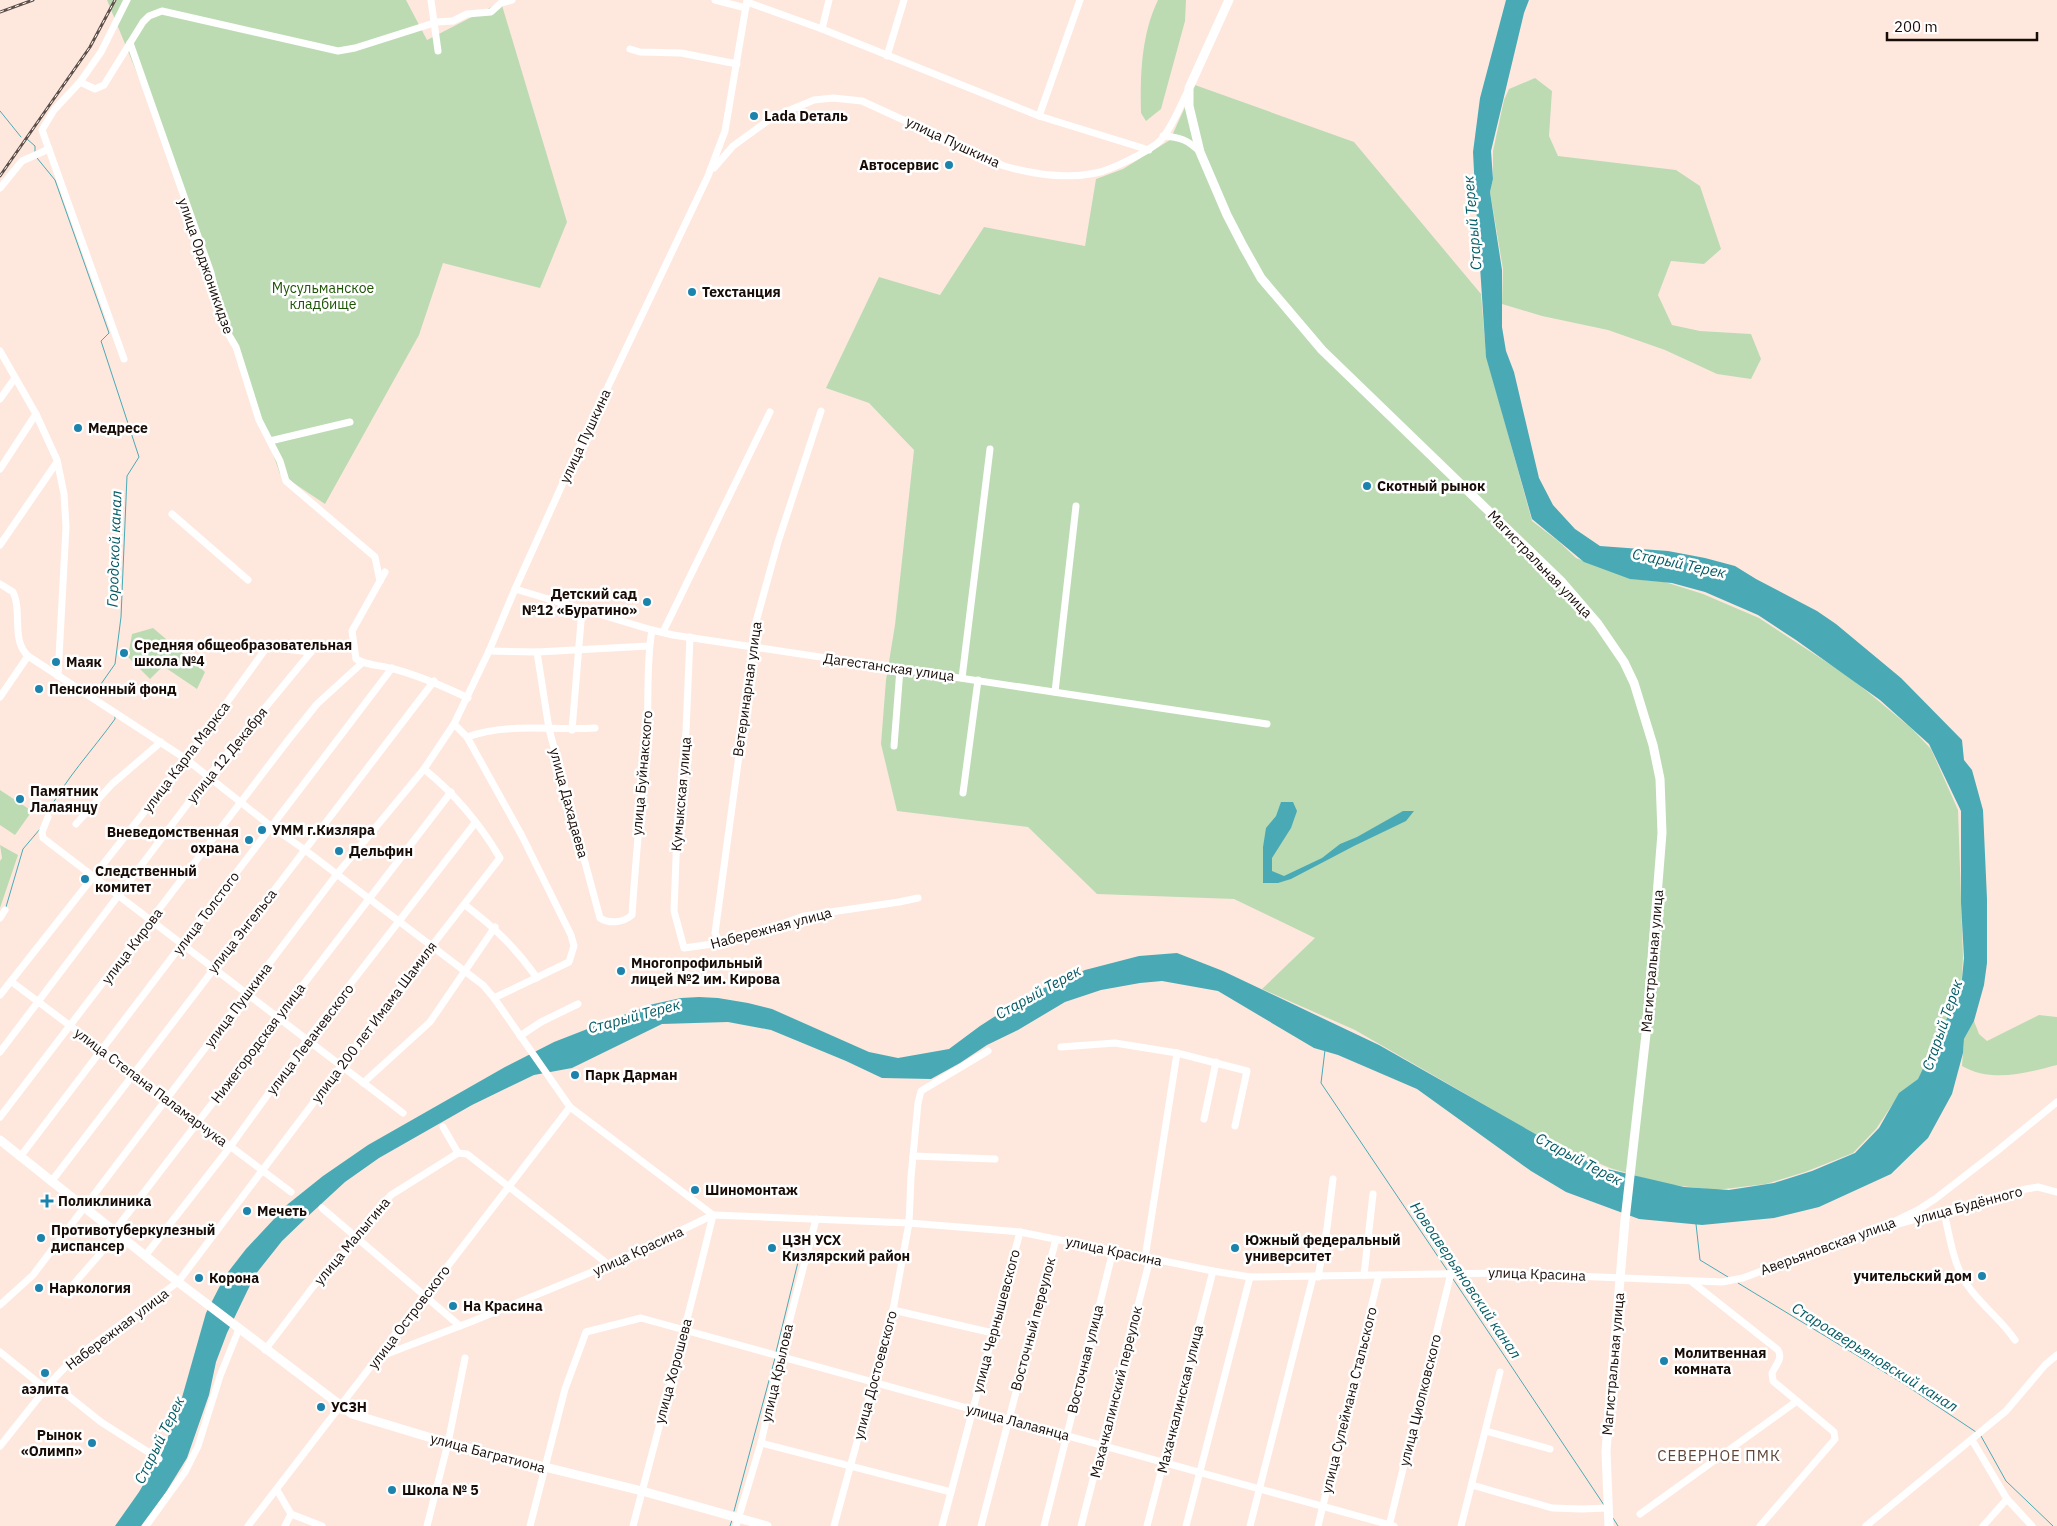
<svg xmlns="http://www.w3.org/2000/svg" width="2057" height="1526" font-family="'IBM Plex Sans',sans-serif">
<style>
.green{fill:#bcdbb3}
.water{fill:#49aab6}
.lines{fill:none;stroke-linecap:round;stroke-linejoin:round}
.stream{stroke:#49aab6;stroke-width:1}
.minor{stroke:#fff;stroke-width:7}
.major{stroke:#fff;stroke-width:9}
.rail-casing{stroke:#5e4f48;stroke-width:3}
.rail{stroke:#fff;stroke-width:1;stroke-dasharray:4;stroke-linecap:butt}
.poi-dot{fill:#1b83ac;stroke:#fff;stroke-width:2}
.labels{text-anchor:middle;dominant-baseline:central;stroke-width:5;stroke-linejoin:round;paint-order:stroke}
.poi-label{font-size:14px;font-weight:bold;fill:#180c07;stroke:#fff;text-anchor:start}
.street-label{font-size:14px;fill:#180c07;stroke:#fff}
.park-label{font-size:14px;fill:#1d5403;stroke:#fff}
.water-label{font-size:15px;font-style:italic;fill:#035b64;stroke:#fff}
.neighbourhood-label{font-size:15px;letter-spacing:1px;fill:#624537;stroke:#fff}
</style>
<rect width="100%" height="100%" fill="#fee8de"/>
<g class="green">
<polygon points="107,0 406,0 427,40 501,2 567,222 540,288 443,263 419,335 325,504 280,474 157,122"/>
<path d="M1158,0H1186L1185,21L1161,109L1146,121L1141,113C1140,76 1141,35 1158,0Z"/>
<polygon points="1535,78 1552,91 1549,136 1558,156 1676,170 1700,186 1721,249 1704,264 1671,261 1658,295 1672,325 1700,331 1751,334 1761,359 1751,379 1717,374 1665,350 1608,330 1542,316 1502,304 1503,269 1490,192 1493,179 1493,151 1504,100 1509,89"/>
<polygon points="1195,85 1354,142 1481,294 1486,354 1532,521 1558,541 1576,558 1632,579 1665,582 1703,594 1759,618 1851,678 1911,728 1931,749 1958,810 1963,957 1961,992 1918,1079 1900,1093 1876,1129 1853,1153 1805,1172 1766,1184 1716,1190 1664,1184 1610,1168 1549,1142 1355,1030 1262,989 1315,938 1234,899 1097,894 1028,827 897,811 881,744 886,680 895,625 914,450 869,403 826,388 879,277 940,295 984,227 1085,246 1096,179 1123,169 1170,140"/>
<polygon points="153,628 205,672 197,689 163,666 150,679 128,657 132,634"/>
<polygon points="0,790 32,811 15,835 0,825"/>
<polygon points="0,845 18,855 0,908 0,861 2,858"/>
<path d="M2039,1015L2057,1017V1065C2027,1073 1991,1083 1962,1066L1964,1039L1974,1021L1979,1034L1987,1041Z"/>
</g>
<g class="water">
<polygon points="1506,0 1529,0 1524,13 1491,151 1493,179 1490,192 1502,270 1502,327 1506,351 1514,372 1539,478 1553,505 1575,529 1600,546 1668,551 1705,558 1735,566 1756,579 1817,611 1836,624 1901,678 1962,740 1964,760 1972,770 1983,810 1987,899 1987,963 1984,985 1974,1021 1964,1039 1963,1053 1952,1094 1928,1138 1891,1174 1819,1207 1774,1218 1702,1225 1639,1219 1566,1192 1531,1171 1417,1089 1338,1055 1314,1048 1218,991 1162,981 1140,983 1101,990 1065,1002 1018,1030 987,1045 960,1063 931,1079 882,1078 846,1061 771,1030 728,1022 662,1024 572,1068 534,1075 472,1105 379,1158 345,1182 307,1217 282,1241 255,1275 227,1333 216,1362 209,1395 187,1458 166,1492 141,1526 115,1526 139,1492 163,1451 181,1401 206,1313 225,1276 246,1249 288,1204 323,1176 368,1145 505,1067 554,1042 649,1005 681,998 699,997 718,998 748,1003 772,1009 869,1052 898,1058 949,1049 980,1026 1028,995 1085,970 1139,956 1177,953 1223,971 1379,1045 1546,1140 1571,1154 1607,1169 1684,1187 1729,1190 1774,1183 1812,1171 1855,1153 1879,1128 1899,1093 1918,1079 1961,989 1964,958 1961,903 1961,811 1929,744 1880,700 1796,640 1758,615 1705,592 1672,583 1630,579 1584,562 1532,519 1486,357 1475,191 1473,152 1480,98"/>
<polygon points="1281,802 1293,802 1297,811 1291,828 1272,858 1272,871 1284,876 1322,858 1340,844 1357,837 1403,811 1414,811 1406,821 1354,846 1291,879 1278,883 1263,883 1263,847 1266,828 1276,816"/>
</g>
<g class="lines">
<g class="stream">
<polyline points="0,111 21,137"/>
<polyline points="27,139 35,146 35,152"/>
<polyline points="37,158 55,180 109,333 101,341 139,457 127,476 121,617 115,664 94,694"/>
<path d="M47,814C65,779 92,751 115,719V716"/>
<polyline points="6,907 23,849 40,829"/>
<polyline points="1325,1050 1321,1083 1447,1270"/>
<polyline points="1696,1224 1700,1260 1728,1277"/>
<polyline points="1453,1279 1604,1505"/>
<polyline points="1738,1283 1904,1384 1976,1432"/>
<polyline points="776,1352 799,1258"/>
<polyline points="1981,1436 2006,1481 2053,1526"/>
<polyline points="734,1511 775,1358"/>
<polyline points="1613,1518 1618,1526"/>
<polyline points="730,1526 732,1520"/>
</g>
<g class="minor">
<polyline points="431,0 438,51"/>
<polyline points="715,0 746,8"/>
<polyline points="747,2 822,29 1039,116 1149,150"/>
<polyline points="822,29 829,0"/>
<polyline points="130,43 211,273 223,325 236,347 259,420 280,461 286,481 375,557 380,581"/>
<polyline points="630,49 640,52 681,53 737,64"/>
<polyline points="887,56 904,0"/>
<polyline points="80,82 95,89 104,85 143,22 149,16 162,11 338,51 355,48 437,22 453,21 467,14 491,12 501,3 512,0"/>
<polyline points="1039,116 1080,0"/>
<path d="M1163,136C1180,137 1188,140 1200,152"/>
<path d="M714,168L733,146L773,117L814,100L833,98L862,101L1004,166C1032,174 1067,179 1096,173C1110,170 1123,163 1135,157C1144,152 1154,147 1161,140C1173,126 1180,106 1189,89"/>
<polyline points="0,188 22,161 49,149"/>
<polyline points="0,351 36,414 57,460 64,494 66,527 58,676"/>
<polyline points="124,359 42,130 54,110 80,82 101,52 127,0"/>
<polyline points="0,399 15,378"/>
<polyline points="270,441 350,422"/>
<polyline points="0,469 36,414"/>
<polyline points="172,514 248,580"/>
<polyline points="0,545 57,462"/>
<path d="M385,572L352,631L356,659C367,666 382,665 394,669C420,676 443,686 468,698"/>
<path d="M0,584L13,592L15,597C21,616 12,641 28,656L186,759L272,827L305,850L483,985L494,998L570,1107L713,1215C688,1319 660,1423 633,1526"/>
<polyline points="515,589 652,630 673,635 1267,724"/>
<polyline points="663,632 770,412"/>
<polyline points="690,637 686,731 677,832 674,911 684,948 734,941 804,916 899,902 918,898"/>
<polyline points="489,651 537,652 649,646"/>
<path d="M537,652L549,729L600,918C609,924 623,923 632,915C636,854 642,794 647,733C649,699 646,664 652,630"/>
<polyline points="962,678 990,449"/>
<polyline points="1055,692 1076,506"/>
<polyline points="0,697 28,656"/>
<polyline points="454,724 467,737 522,836 571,935 574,946 569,962 494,998"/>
<polyline points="572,730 582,609"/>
<path d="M467,737C509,722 551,731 595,728"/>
<polyline points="894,746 900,669"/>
<polyline points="963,793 978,680"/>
<polyline points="48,817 42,832 43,838 403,1113"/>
<polyline points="76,824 112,784 161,742"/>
<path d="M465,905C494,927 516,948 537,978"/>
<polyline points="0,918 5,910"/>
<polyline points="720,943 715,933 752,659 754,629 778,542 821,411"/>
<polyline points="12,982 291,1192"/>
<polyline points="0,995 186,759 267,647 311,652"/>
<polyline points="520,1036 541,1022 578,1004"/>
<polyline points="1061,1047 1115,1043 1177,1053 1247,1071 1235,1126"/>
<polyline points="0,1052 208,777 311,652"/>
<polyline points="363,1083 430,1022 495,927"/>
<polyline points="0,1117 289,739 317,704 362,663"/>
<polyline points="1204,1119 1216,1062"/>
<polyline points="443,1127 458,1153 467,1154 609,1265"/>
<polyline points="913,1156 995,1159"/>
<polyline points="20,1157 392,668"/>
<polyline points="51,1182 434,681"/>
<polyline points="322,1208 460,1326"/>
<path d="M1944,1212C1949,1234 1953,1261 1964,1280C1977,1302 2000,1318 2015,1340"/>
<polyline points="1894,1225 2026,1189 2038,1187 2057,1192"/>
<polyline points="145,1256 230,1147 307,1040 475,823"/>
<polyline points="1145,1258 1177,1053"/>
<polyline points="1364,1275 1373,1194"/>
<polyline points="1318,1277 1327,1228 1333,1179"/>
<path d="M1692,1282L1778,1350C1783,1358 1776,1365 1772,1373L1773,1381L1834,1432L1835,1439L1760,1526"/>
<polyline points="65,1294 106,1247 119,1225 451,792"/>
<polyline points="0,1305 33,1275 337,874 424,769 454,724 489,651 515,589 576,454 708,176 725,131 747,0"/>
<polyline points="893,1310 993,1333"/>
<polyline points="265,1350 312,1288 357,1238 372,1215 391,1195 458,1153"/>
<polyline points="0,1352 46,1389"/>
<polyline points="379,1357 473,1321 609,1265 713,1215 909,1223 1020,1232 1213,1271 1250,1277 1500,1273 1722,1282 1743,1278 1825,1247 1879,1229 1918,1210 1935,1199 1997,1151 2057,1102"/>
<polyline points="51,1382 101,1422 159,1459"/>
<polyline points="1486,1431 1550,1449"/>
<polyline points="1972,1440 2007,1499 2032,1526"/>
<polyline points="761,1443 951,1492"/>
<path d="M0,1446L51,1382L72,1360L178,1282L431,947L500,858C480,824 455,794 424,769"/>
<polyline points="1472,1485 1552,1508 1582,1509 1608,1508"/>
<polyline points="277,1490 291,1514 322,1526"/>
<polyline points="1640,1514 1797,1401"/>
<polyline points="146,1526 185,1472 198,1446 220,1376 239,1329"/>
<polyline points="248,1526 570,1107"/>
<polyline points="285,1526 291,1514"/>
<polyline points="427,1526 448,1443 465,1358"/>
<polyline points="530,1526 565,1389 586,1332 641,1318 1394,1526"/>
<polyline points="736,1526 761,1443 780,1357 816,1219"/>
<polyline points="834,1526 893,1310 909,1223 911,1177 918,1103 921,1091 988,1051"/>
<polyline points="942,1526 1020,1232"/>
<polyline points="981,1526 1056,1239"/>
<polyline points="1044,1526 1113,1251"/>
<polyline points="1081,1526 1150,1259"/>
<polyline points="1147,1526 1213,1271"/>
<polyline points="1186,1526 1250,1277"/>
<polyline points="1250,1526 1313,1277"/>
<polyline points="1318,1526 1379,1275"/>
<polyline points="1389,1526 1451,1273"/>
<polyline points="1461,1526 1500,1372"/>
<polyline points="1866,1526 2006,1411 2045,1365 2057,1355"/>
<polyline points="1983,1526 2007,1499"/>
</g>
<g class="major">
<polyline points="1229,0 1189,88 1189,106 1200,152 1227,215 1243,246 1261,278 1322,350 1561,581 1598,624 1624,662 1634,683 1653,745 1660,779 1662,833 1646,1034 1625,1220 1614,1351 1606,1451 1609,1526"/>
<polyline points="0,1140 178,1282 352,1414 448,1443 642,1491 767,1526"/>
</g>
<g class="rail-casing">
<g id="rail">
<polyline points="0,12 33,0"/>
<polyline points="0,176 90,47 115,0"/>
</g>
</g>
<use href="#rail" class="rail"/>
</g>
<g class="poi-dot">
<circle cx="754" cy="116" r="5"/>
<circle cx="949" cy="165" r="5"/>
<circle cx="692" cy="292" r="5"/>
<circle cx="78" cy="428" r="5"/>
<circle cx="1367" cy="486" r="5"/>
<circle cx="647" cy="602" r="5"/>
<circle cx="124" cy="653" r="5"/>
<circle cx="56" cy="662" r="5"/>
<circle cx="39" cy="689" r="5"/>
<circle cx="20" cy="799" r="5"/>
<circle cx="262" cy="830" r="5"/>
<circle cx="249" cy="840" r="5"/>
<circle cx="339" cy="851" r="5"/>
<circle cx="85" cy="879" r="5"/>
<circle cx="621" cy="971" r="5"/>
<circle cx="575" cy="1075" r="5"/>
<circle cx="695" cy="1190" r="5"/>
<path d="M44.5 1193.5h5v5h5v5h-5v5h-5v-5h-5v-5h5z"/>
<circle cx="247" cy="1211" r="5"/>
<circle cx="41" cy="1238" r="5"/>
<circle cx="772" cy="1248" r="5"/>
<circle cx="1235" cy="1248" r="5"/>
<circle cx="1982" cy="1276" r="5"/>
<circle cx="199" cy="1278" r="5"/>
<circle cx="39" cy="1288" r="5"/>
<circle cx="453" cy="1306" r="5"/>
<circle cx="1664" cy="1361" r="5"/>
<circle cx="45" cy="1373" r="5"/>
<circle cx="321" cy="1407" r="5"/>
<circle cx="92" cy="1443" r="5"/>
<circle cx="392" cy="1490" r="5"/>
</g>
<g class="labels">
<g class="poi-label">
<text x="764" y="116">Lada Dеталь</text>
<text x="939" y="165" text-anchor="end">Автосервис</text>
<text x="702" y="292">Техстанция</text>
<text x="88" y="428">Медресе</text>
<text x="1377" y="486">Скотный рынок</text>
<text x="637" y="594" text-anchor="end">Детский сад<tspan x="637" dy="16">№12 «Буратино»</tspan></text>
<text x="134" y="645">Средняя общеобразовательная<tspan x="134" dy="16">школа №4</tspan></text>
<text x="66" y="662">Маяк</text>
<text x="49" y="689">Пенсионный фонд</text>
<text x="30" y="791">Памятник<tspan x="30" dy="16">Лалаянцу</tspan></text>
<text x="272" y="830">УММ г.Кизляра</text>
<text x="239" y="832" text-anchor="end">Вневедомственная<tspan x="239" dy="16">охрана</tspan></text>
<text x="349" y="851">Дельфин</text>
<text x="95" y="871">Следственный<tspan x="95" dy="16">комитет</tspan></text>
<text x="631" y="963">Многопрофильный<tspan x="631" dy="16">лицей №2 им. Кирова</tspan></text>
<text x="585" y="1075">Парк Дарман</text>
<text x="705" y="1190">Шиномонтаж</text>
<text x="58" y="1201">Поликлиника</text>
<text x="257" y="1211">Мечеть</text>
<text x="51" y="1230">Противотуберкулезный<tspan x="51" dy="16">диспансер</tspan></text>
<text x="782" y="1240">ЦЗН УСХ<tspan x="782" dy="16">Кизлярский район</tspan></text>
<text x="1245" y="1240">Южный федеральный<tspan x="1245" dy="16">университет</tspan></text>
<text x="1972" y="1276" text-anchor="end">учительский дом</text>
<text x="209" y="1278">Корона</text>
<text x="49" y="1288">Наркология</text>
<text x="463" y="1306">На Красина</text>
<text x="1674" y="1353">Молитвенная<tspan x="1674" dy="16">комната</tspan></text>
<text x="45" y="1389" text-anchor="middle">аэлита</text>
<text x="331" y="1407">УСЗН</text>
<text x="82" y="1435" text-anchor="end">Рынок<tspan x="82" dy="16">«Олимп»</tspan></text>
<text x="402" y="1490">Школа № 5</text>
</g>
<g class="street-label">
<text transform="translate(953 142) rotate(25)">улица Пушкина</text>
<text transform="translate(206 266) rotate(71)">улица Орджоникидзе</text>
<text transform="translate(585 436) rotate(-65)">улица Пушкина</text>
<text transform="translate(1540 564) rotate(46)">Магистральная улица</text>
<text transform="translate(889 667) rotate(8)">Дагестанская улица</text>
<text transform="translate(747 689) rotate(-82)">Ветеринарная улица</text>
<text transform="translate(227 755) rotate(-51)">улица 12 Декабря</text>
<text transform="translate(186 757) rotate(-53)">улица Карла Маркса</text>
<text transform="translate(642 773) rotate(-85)">улица Буйнакского</text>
<text transform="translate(681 794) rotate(-85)">Кумыкская улица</text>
<text transform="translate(569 803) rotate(75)">улица Дахадаева</text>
<text transform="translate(206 913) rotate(-53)">улица Толстого</text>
<text transform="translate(771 928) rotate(-15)">Набережная улица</text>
<text transform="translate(242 931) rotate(-52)">улица Энгельса</text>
<text transform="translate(132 946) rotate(-53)">улица Кирова</text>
<text transform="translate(1652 961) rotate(-85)">Магистральная улица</text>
<text transform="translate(238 1005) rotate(-53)">улица Пушкина</text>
<text transform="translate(374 1022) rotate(-53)">улица 200 лет Имама Шамиля</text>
<text transform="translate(310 1039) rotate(-53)">улица Леваневского</text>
<text transform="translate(258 1043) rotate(-53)">Нижегородская улица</text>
<text transform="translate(151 1087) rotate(37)">улица Степана Паламарчука</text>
<text transform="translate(1968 1205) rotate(-15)">улица Будённого</text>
<text transform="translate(352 1241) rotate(-50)">улица Малыгина</text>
<text transform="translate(1828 1246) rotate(-20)">Аверьяновская улица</text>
<text transform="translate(638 1251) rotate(-25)">улица Красина</text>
<text transform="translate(1114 1251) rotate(12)">улица Красина</text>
<text transform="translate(1537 1274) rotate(2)">улица Красина</text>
<text transform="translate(409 1317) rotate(-53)">улица Островского</text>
<text transform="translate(996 1321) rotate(-75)">улица Чернышевского</text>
<text transform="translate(1033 1324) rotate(-75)">Восточный переулок</text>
<text transform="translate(117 1329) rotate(-37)">Набережная улица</text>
<text transform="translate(1085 1359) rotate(-76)">Восточная улица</text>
<text transform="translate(1613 1364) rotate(-85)">Магистральная улица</text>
<text transform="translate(673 1371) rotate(-75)">улица Хорошева</text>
<text transform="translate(777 1373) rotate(-77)">улица Крылова</text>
<text transform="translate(875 1375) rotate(-75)">улица Достоевского</text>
<text transform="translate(1116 1392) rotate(-76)">Махачкалинский переулок</text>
<text transform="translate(1180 1399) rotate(-76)">Махачкалинская улица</text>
<text transform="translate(1349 1400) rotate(-76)">улица Сулеймана Стальского</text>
<text transform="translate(1420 1400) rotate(-76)">улица Циолковского</text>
<text transform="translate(1018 1422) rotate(15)">улица Лалаянца</text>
<text transform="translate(488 1453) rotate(15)">улица Багратиона</text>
</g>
<g class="park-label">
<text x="323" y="288">Мусульманское<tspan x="323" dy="16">кладбище</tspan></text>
</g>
<g class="water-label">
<text transform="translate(1472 223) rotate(-95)">Старый Терек</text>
<text transform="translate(114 549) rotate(-88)">Городской канал</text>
<text transform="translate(1679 563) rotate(12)">Старый Терек</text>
<text transform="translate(1038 992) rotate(-29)">Старый Терек</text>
<text transform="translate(634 1016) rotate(-15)">Старый Терек</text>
<text transform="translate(1942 1025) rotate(-71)">Старый Терек</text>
<text transform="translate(1579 1159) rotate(28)">Старый Терек</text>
<text transform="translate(1466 1280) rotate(56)">Новоаверьяновский канал</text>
<text transform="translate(1875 1357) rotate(32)">Староаверьяновский канал</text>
<text transform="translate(159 1440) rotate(-64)">Старый Терек</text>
</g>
<g class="neighbourhood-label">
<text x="1719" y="1455">СЕВЕРНОЕ ПМК</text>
</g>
</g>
<path d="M1887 32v8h150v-8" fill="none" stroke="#180c07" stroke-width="2.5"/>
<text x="1894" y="32" font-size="15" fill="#180c07" stroke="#ffffff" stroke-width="4" paint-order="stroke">200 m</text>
</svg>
